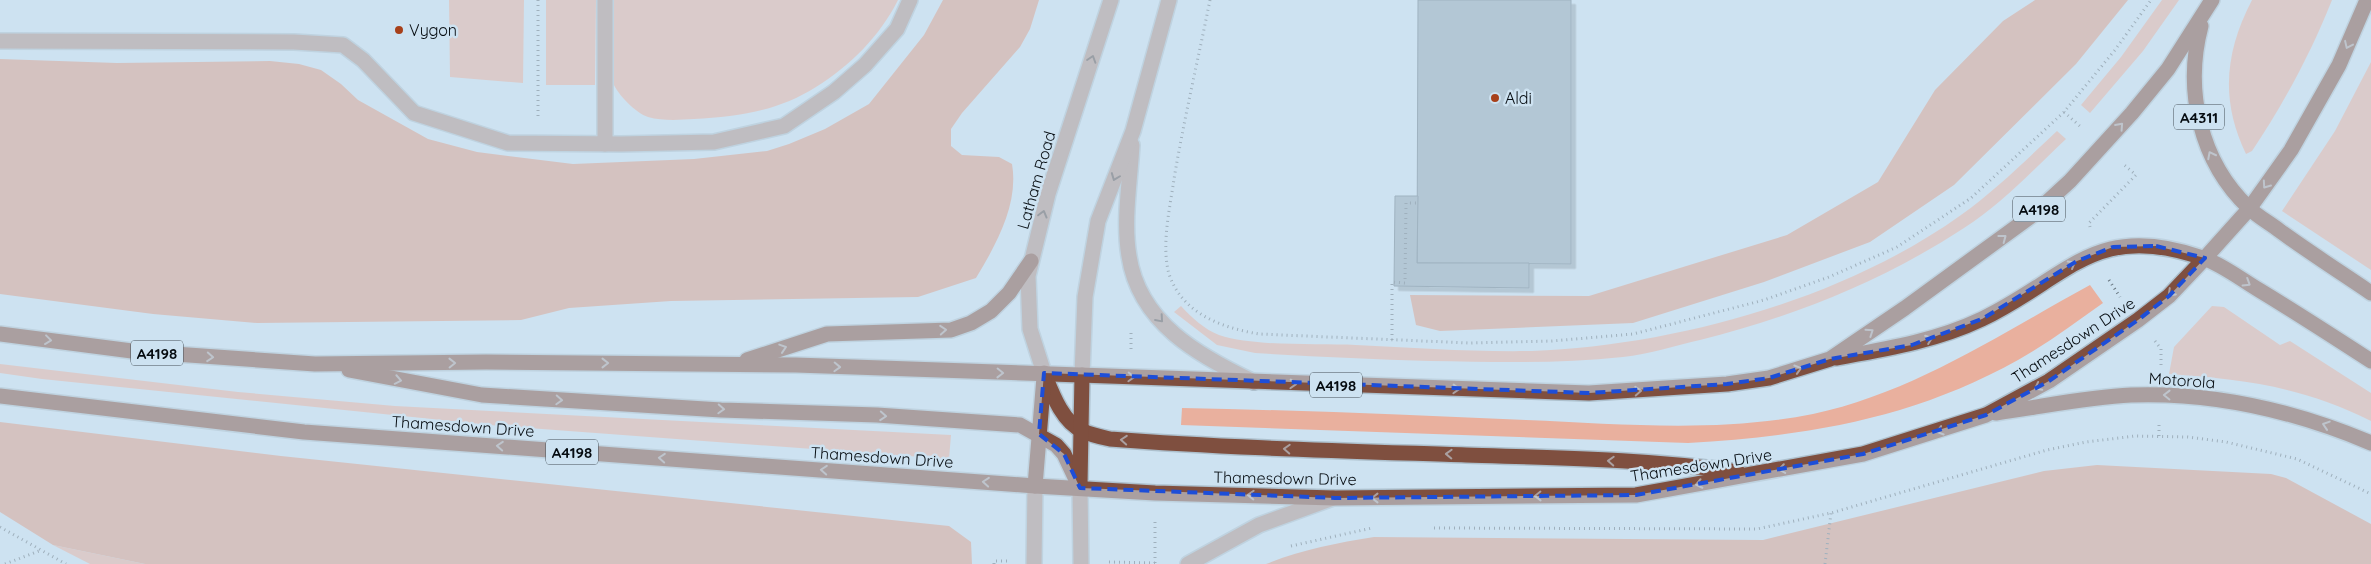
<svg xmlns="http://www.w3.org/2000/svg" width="2371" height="564" font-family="Quicksand,sans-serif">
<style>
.green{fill:#e9b09e}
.forest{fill:#dc9c86}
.building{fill:#92a6b4;stroke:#677a87;filter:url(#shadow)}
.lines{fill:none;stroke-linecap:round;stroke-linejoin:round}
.minor-casing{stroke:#adc0cd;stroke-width:18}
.major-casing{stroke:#adc0cd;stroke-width:18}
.path{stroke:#66747e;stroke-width:3;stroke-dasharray:1 4;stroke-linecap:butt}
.minor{stroke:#ad9087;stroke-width:15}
.major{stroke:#7f4f3f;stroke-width:15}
.oneway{stroke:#aaa0a1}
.oneway2{stroke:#5a4e4c}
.marked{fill:none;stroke:#1d4ed8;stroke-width:4;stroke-dasharray:10 6;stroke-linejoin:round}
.poi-dot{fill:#a7401a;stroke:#cde2f1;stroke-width:2}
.labels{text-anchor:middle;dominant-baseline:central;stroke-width:5;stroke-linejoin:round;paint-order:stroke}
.shield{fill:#cde2f1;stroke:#424c54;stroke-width:1}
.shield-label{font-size:15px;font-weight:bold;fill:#060c11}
.poi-label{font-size:16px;fill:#060c11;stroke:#cde2f1;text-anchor:start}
.street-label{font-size:16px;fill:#060c11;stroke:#cde2f1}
</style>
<defs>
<filter id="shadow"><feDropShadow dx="4.5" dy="4.5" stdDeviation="0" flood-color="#0004"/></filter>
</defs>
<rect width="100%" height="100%" fill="#cde2f1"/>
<g class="green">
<polygon points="449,0 524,0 523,83 450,77"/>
<polygon points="546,0 596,0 595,85 546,85"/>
<path d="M613,0H898C880,36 850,66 816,87C778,111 738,117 694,119C679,120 662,121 648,117C636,113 618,95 613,83C610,75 613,14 613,0Z"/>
<polygon points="2162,0 2179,0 2143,51 2090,113 2081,105 2121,57"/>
<path d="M2252,0H2332C2311,53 2284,103 2252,151L2246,154C2220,100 2225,52 2252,0Z"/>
<polygon points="2371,62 2371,270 2282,211 2335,131"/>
<path d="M2057,131L2066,139C2034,169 2002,204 1964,228C1883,281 1793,317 1700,340C1674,346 1649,354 1623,357C1559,364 1495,362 1430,361C1372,359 1314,357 1255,353L1217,345L1174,312L1181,306C1192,318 1204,329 1219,335C1255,347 1317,343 1356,345C1414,348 1473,352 1532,351C1674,346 1844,299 1961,215C1996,190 2026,160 2057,131Z"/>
<path d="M2090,285L2103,303C2075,323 2048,343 2018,360C1912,419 1807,436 1688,443L1181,425L1182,408C1296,410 1411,415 1526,420C1621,424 1719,433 1813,414C1913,393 2002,333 2090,285Z"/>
<path d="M2212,306L2224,307L2280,345L2290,341L2371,393V421C2304,387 2243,379 2169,374L2174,347Z"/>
<polygon points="0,364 238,392 395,406 951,435 949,459 500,426 42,379 0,373"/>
<polygon points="53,545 145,564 90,564"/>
</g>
<g class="forest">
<path d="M943,0H1039L1030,29L1020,47L962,113L951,129V146L962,155L999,157L1012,164C1019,204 996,245 976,278L918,297L671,301L569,308L521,320L257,323L153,314L0,294V59L117,63L270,61L299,64L321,70L341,84L358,100L428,139L477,152L573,164L694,159L767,151L789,144L825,129L869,104L924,35Z"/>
<polygon points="2035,0 2128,0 2076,64 1954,185 1870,242 1764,282 1633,323 1440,331 1416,325 1410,295 1589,296 1787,235 1878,182 1935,90 2003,21"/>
<polygon points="0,422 281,456 949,526 971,542 972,564 145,564 53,545 0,512"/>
<path d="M2097,465L2271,474L2286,478L2371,524V564H1266C1301,550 1336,543 1374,537L1763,540L2044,471Z"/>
</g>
<g class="building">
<polygon points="1418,0 1571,0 1571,264 1417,263"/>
<polygon points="1395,196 1418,196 1417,263 1529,263 1529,288 1394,286"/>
</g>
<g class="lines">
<g class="minor-casing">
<g id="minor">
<polyline points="0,41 294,42 343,45 363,60 414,113 508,143 621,144 714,142 784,126 834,92 865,65 897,29 910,0"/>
<polyline points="605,144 605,0"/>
<path d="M1132,145C1130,181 1123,221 1129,256C1139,323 1199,356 1254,382"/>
<polyline points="1044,373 1030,329 1028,276 1048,194 1111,0"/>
<polyline points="1082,375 1085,297 1098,221 1133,131 1169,0"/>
<polyline points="1080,488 1081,564"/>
<polyline points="1034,564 1035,486"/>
<polyline points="1188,564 1259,525 1333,498"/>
</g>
</g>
<g class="major-casing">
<g id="major">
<path d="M2201,26C2184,90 2200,162 2249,208C2258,217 2270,223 2280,231C2309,252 2340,272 2371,293"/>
<polyline points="0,334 132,351 315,364 486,362 796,365 1589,393 1727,384 1769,378 1830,359 1905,308 2034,214 2070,181 2132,113 2168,69 2212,0"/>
<path d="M1836,358C1886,349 1936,341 1982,319C2069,277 2095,220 2203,258C2223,265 2242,280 2259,290C2297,313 2334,337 2371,361"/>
<polyline points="747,360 827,334 951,330 971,323 991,311 1009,293 1031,261"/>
<polyline points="349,370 482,395 721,410 877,415 1020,425 1056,445 1064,454 1080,488"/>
<path d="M1044,373C1052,393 1062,422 1083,431C1091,435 1101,437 1110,439C1228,448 1347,451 1466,455C1557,458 1648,459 1738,472"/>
<polyline points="0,396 304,432 1035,486 1155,493 1335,498 1636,495 1863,454 1986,415 2049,381 2138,320 2169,296 2205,258 2249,209 2291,150 2339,65 2367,0"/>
<path d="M1996,413C2041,407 2086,397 2131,395C2214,392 2295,411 2371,443"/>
<polyline points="1080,484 1082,375"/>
<polyline points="1035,486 1044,377"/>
</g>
</g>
<g class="path">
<polyline points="538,0 538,116"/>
<path d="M1210,0C1198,60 1184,119 1174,179C1170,208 1161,245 1169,274C1182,314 1223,328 1259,334L1470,343L1552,341L1633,334L1764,300L1829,277L1897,247L1971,198L2064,112L2115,50L2151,0"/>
<polyline points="2064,112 2082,128"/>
<polyline points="2090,227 2089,223 2136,175 2123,164"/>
<polyline points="2109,280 2120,297"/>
<polyline points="1392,340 1392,282 1405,283 1406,203 1418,203"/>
<polyline points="2155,341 2161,349 2161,368"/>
<polyline points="1131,349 1131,330"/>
<polyline points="2159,436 2159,422"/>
<polyline points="0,527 66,564"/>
<polyline points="1434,528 1757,529 1831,513 2047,450 2086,442 2135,436 2188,437 2226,442 2297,459 2371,494"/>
<polyline points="1291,546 1372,528"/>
<polyline points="1109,562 1155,563"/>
<polyline points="1155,563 1155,520"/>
<polyline points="5,564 39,551"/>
<polyline points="994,564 994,561 1007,561"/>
<polyline points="1825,564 1831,513"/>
</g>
<use href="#minor" class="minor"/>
<use href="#major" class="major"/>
</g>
<defs><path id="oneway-chevron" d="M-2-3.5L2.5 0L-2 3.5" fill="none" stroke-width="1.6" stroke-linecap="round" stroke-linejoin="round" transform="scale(1.25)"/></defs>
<g class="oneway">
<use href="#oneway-chevron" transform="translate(2348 45) rotate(115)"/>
<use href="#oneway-chevron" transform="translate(2120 126) rotate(-48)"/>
<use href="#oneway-chevron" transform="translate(2211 155) rotate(-117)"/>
<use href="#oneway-chevron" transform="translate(2266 185) rotate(125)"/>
<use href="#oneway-chevron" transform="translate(2003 238) rotate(-37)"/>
<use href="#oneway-chevron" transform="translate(2072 264) rotate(-30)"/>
<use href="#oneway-chevron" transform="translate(2247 283) rotate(32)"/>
<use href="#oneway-chevron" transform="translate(2171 293) rotate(136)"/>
<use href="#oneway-chevron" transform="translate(943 330) rotate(-4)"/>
<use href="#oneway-chevron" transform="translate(1870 332) rotate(-34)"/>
<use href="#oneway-chevron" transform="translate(1929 339) rotate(-20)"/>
<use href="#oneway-chevron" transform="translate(48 340) rotate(7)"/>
<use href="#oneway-chevron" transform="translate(783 348) rotate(-18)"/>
<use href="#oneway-chevron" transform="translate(210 357) rotate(4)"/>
<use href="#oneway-chevron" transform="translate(452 363) rotate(-1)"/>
<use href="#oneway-chevron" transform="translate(605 363)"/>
<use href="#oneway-chevron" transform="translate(837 367) rotate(2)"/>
<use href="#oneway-chevron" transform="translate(1798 369) rotate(-17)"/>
<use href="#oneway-chevron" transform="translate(1000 373) rotate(1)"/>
<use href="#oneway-chevron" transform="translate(1131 377) rotate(2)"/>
<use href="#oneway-chevron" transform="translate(398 380) rotate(11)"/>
<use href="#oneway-chevron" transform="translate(1293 384) rotate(2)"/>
<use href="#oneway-chevron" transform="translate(2038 387) rotate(152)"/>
<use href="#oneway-chevron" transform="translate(1456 389) rotate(2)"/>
<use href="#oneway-chevron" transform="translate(1638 391) rotate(-3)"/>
<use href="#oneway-chevron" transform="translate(2167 395) rotate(-179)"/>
<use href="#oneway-chevron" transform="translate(559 400) rotate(3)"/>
<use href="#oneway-chevron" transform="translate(721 409) rotate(3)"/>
<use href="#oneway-chevron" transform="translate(883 416) rotate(4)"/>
<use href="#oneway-chevron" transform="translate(2326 425) rotate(-162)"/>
<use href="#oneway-chevron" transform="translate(1940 431) rotate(163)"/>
<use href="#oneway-chevron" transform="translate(1124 440) rotate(-176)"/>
<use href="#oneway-chevron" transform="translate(500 446) rotate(-176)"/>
<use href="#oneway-chevron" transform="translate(1287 449) rotate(-177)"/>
<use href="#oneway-chevron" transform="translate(1449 454) rotate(-178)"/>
<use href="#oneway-chevron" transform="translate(662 458) rotate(-176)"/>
<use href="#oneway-chevron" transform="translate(1611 461) rotate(-177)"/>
<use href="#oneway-chevron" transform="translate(1782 469) rotate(171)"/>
<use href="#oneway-chevron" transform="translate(824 470) rotate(-176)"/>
<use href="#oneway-chevron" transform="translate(986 482) rotate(-175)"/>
<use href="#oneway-chevron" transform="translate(1699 484) rotate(168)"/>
<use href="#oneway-chevron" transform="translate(1251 495) rotate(-178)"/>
<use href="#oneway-chevron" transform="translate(1538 496) rotate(179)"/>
<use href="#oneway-chevron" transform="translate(1375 498) rotate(180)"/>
</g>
<g class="oneway2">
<use href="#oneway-chevron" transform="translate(1092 59) rotate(-72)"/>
<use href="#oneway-chevron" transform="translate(1115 177) rotate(111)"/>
<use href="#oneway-chevron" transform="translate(1043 214) rotate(-75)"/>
<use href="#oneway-chevron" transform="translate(1160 319) rotate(49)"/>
</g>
<path d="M0 0H2371V564H0ZM2156,246L2205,258L2169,296L2138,320L2049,381L1986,415L1863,454L1636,495L1335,498L1080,488L1064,454L1039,434L1044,373L1589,393L1727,384L1769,378L1830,359L1912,345L1982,319L2077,261L2113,247Z" fill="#cde2f1" fill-opacity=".55" fill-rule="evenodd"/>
<path class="marked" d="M2156,246L2205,258L2169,296L2138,320L2049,381L1986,415L1863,454L1636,495L1335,498L1080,488L1064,454L1039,434L1044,373L1589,393L1727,384L1769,378L1830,359L1912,345L1982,319L2077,261L2113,247Z"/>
<g class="poi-dot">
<circle cx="399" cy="30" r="5"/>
<circle cx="1495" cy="98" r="5"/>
</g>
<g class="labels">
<g class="shield">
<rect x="2174" y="104.5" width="50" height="25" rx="4"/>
<rect x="2013" y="196.5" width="52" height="25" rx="4"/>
<rect x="131" y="340.5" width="52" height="25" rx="4"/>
<rect x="1310" y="372.5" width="52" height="25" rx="4"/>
<rect x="546" y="439.5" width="52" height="25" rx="4"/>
</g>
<g class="shield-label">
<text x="2199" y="117">A4311</text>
<text x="2039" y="209">A4198</text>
<text x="157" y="353">A4198</text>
<text x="1336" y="385">A4198</text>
<text x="572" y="452">A4198</text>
</g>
<g class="poi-label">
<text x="409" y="30">Vygon</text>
<text x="1505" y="98">Aldi</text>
</g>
<g class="street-label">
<text transform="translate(1036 180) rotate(-74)">Latham Road</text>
<text transform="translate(2073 340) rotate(-33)">Thamesdown Drive</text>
<text transform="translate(2182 380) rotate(4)">Motorola</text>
<text transform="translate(463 426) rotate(4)">Thamesdown Drive</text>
<text transform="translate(882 457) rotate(4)">Thamesdown Drive</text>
<text transform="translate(1701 465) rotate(-9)">Thamesdown Drive</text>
<text transform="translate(1285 478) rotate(1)">Thamesdown Drive</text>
</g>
</g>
</svg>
